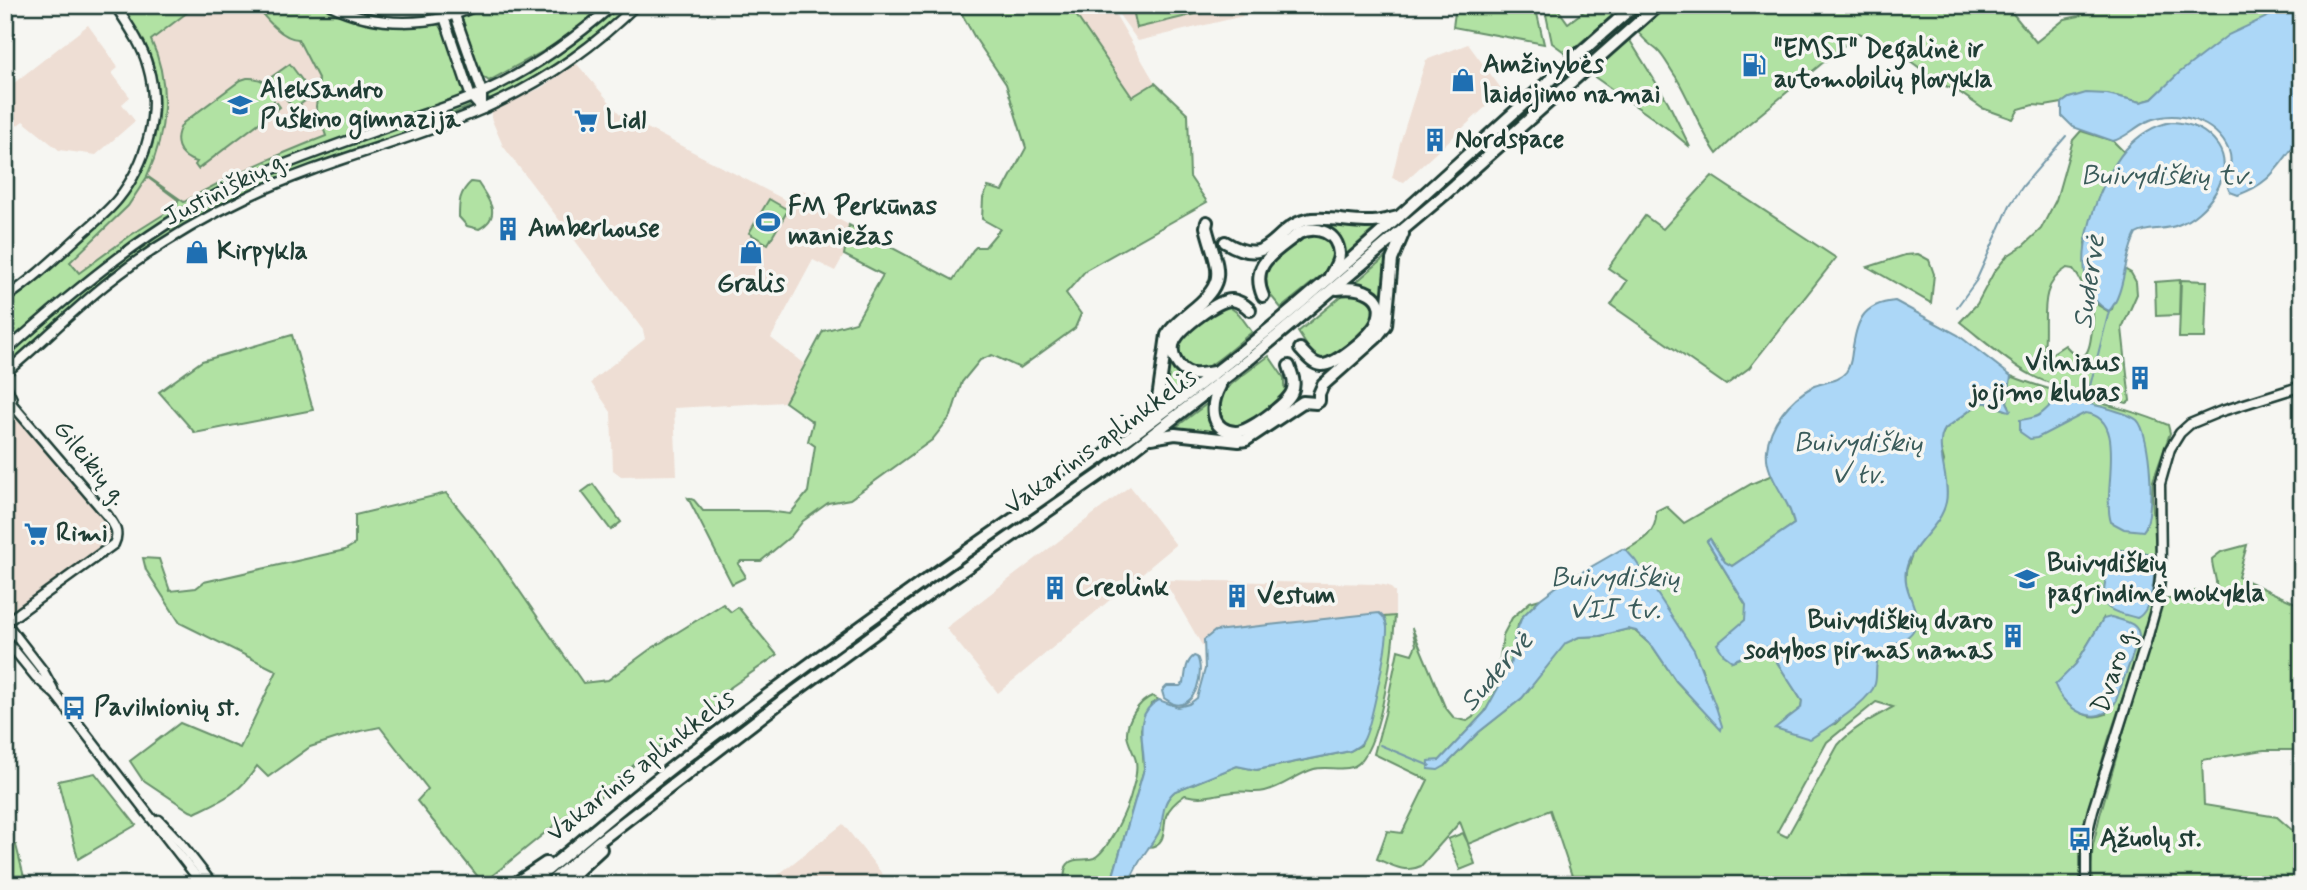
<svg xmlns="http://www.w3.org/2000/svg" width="2307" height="890" font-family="Mynerve,sans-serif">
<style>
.built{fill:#eeded4}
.green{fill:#b1e2a3;stroke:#68906c;stroke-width:2;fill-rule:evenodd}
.water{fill:#acd7f7;stroke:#7499a9;stroke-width:2}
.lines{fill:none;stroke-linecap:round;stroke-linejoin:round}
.stream{stroke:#7499a9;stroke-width:2}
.secondary-casing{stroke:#1f3d34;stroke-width:13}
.highway-casing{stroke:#1f3d34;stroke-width:16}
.secondary{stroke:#f6f6f2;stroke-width:8}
.highway{stroke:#f6f6f2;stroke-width:10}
.labels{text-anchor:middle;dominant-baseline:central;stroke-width:7;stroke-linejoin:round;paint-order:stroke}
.poi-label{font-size:26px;font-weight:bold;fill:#1f3d34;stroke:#f6f6f2;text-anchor:start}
.street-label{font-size:26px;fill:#1f3d34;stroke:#f6f6f2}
.water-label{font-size:28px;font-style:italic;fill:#3b5c5b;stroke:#f6f6f2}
</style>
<rect width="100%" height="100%" fill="#f6f6f2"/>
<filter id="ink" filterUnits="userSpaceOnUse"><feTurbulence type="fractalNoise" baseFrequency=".0143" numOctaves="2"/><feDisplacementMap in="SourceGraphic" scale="14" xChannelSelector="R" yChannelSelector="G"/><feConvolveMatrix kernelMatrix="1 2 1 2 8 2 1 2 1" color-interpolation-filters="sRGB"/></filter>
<g filter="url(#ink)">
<g class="built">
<polygon points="197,5 255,5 291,39 298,39 319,80 316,107 326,136 255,165 218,183 184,202 147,176 159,142 164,104 160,67 150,40"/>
<polygon points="1069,5 1110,5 1155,83 1132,98"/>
<polygon points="1112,5 1240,5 1243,16 1138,41"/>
<polygon points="88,25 117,65 118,68 112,73 130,97 122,104 135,121 96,155 59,150 23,121 11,130 5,123 5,90"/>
<polygon points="1468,44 1503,91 1404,182 1392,178 1400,143 1426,60"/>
<polygon points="576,63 620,114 793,204 802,190 821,200 818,208 849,225 844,255 835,271 813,260 771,338 804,364 785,402 674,408 677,475 621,476 613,470 611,412 591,383 594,379 645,339 643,330 503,146 491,118 491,112 496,108 541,88"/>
<polygon points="147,177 178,200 177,205 131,235 79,273 70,262 128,206"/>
<polygon points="5,404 21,418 111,525 112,534 104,547 6,616"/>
<polygon points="1130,486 1176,545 998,693 946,628"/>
<polygon points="1164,580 1378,584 1389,586 1395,592 1395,616 1384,617 1379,613 1215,631 1204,640 1203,647"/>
<polygon points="843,824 883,875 912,885 765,885"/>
</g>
<g class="green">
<path d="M121,5H197L151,40C171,83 167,133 147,176L184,202C229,176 277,155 326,136L316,107L319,80L298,39C282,39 265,18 255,5H322L365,21L396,25L437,24L443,29L463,82L464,93L456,99C357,133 257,165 167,219C108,255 57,302 5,348V304C30,289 51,270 72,250C127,201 172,151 155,72C150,47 134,26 121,5ZM147,177L178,200L177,206L131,235L79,273L70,262L128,206Z"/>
<polygon points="485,5 609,5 573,35 489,81 479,74 460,20 462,16"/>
<path d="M619,5H631C589,44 544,73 495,100L492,101L487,98L490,94C537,70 581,43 619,5Z"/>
<polygon points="957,5 1069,5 1132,97 1155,83 1188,114 1190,177 1207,202 1086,270 1066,293 1081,314 1075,328 1020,368 992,355 980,360 962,382 951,416 932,440 850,499 828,503 803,521 791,536 761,561 741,561 738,564 745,575 744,578 732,584 688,498 694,500 703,511 767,511 790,514 808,492 815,446 808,441 813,422 785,402 823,331 856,322 883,275 844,255 849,225 953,280 973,250 976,247 985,247 1000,229 982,219 983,198 988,187 1003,191 1026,148 1006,84 975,38"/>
<polygon points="1132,5 1233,5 1137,28"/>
<polygon points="1456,5 1535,5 1544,44 1453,27"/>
<polygon points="1544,5 1555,5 1568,23 1592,5 1604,5 1612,16 1567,54 1552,43"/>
<path d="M1669,5H2006L2036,42L2065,19L2079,16L2093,5H2301L2302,29L2289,6L2162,90L2152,99L2141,102L2107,94L2069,98L2062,103L2045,106L2033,105L2019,109L2013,119L1982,108L1956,90L1943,85L1898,52L1859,33L1746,126L1717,154C1700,130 1691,102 1676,77C1670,69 1664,56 1657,50C1649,44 1644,40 1638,32Z"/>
<polygon points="1629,39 1668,102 1690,147 1671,131 1589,73"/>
<polygon points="290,64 313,95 294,109 270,78"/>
<path d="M247,78C264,77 275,87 274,104L277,103L280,107L198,169L195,165L197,162C177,157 172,139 183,123L241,80Z"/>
<polygon points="469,103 471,105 469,107 390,139 279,178 228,202 158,244 5,368 5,358 105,271 192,213 261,178 304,160"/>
<path d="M2081,131L2113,141L2124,152L2101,191L2085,243L2098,305L2108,311L2112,309L2124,269L2131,273L2136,282L2137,294L2122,328L2130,401L2127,403C2099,395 2056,389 2031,375C2006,361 1983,340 1960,322L1977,304L1994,272L2007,256L2024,245L2041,229L2056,200L2073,140ZM2067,268L2073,269C2080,277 2092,303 2093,315C2094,322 2092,330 2091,337C2088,360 2080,362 2065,345L2051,354H2048L2044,350C2048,321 2036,286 2067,268Z"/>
<polygon points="1712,176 1836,258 1749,368 1726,385 1611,305 1627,281 1608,268 1645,216 1663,229"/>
<path d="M471,182L478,183C489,200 503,216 479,229L467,226L459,217C459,202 459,193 471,182Z"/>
<polygon points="769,199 788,210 768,244 749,233"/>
<polygon points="1321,225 1376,227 1343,257 1334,232"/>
<path d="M1303,234H1322L1334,246V260L1328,270L1281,308C1276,301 1267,293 1265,285C1257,264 1290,246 1303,234Z"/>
<path d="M1390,253L1383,310C1378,295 1373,284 1355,283Z"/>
<polygon points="1918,254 1929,260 1934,274 1931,303 1868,267 1905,255"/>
<polygon points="2180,280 2179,315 2156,316 2155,282"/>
<polygon points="2181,280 2207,281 2205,338 2179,338"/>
<path d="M1349,293C1408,296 1351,351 1327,361L1313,355L1298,332L1344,294Z"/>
<path d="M1228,303L1231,308L1239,314L1252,332C1241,340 1215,365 1204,368C1197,371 1189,369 1184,364C1161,342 1210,310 1228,303Z"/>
<polygon points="292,335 313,410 195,433 159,392 202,361"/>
<polygon points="1169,348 1194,379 1161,404"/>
<path d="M1269,356L1284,378V386L1288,392C1281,401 1256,422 1245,425C1225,432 1209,412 1222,394C1229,383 1257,365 1269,356Z"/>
<path d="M2011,376C2062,397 2117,403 2168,425L2170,433L2153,481L2152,496L2157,565L2156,589L2139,650L2108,741L2083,827L2081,885H1575L1550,810L1468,844L1475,864L1460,870L1448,839L1463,833L1468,843L1460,822L1421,866C1405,874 1391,865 1377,859L1387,831L1402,833L1428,780L1374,754L1385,714L1398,650L1412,654L1416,645L1412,628L1445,707L1454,718L1467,721L1473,717L1492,679L1500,658L1503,635L1512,618L1530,602L1540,599L1522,617L1518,625L1510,666L1485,712L1440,760L1445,766L1479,732L1522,698L1565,643L1579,637L1600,636L1628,629L1635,631L1653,647L1676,681L1721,729L1701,667L1626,550C1642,541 1658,532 1656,511L1666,506L1684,523L1751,484L1772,475L1790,508L1794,524L1732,566L1725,562L1710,539L1707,541L1746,605V620L1732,661L1767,646L1802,701L1801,708L1776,728L1835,724L1873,688L1877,661L1882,652L1889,648L1905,585L1906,571L1912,554L1924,536L1944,461L1939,441L1945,429L1980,403H1987L2006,410L2009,406L2007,402ZM2121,550L2147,553L2153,557V587L2104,601L2107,567L2117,551ZM2103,619L2106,714C2087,722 2074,709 2061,696L2065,677L2076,664ZM1876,702L1893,707C1873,718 1853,728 1838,745L1787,837L1777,832L1827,742Z"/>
<path d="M1208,403C1206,421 1218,426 1231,435L1172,430Z"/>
<polygon points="593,484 621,522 611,530 582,492"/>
<path d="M446,493L488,545L583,683L608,680L649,650L723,604L731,612L738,607L777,655L718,696V704L678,737L640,759L597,800L582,803L483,883L417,801L428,789L380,727L356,732L310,747L268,777L257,766C240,793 224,799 195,813L190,811L142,779L130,761L180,723L240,748L277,671L180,623L146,570L143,558L159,559L170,591L196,588L204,582L345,550L355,544V515Z"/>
<path d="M2247,545L2238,577L2302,606V750H2264L2202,760L2204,805L2277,817L2302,839V885H2092L2090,876L2093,845L2100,815L2137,684L2154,635L2162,599H2183L2195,591L2204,594L2216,590C2218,579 2212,570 2212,559L2221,552Z"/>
<path d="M1395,616C1393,649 1382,738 1360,762C1349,774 1329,765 1314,769C1297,774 1283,787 1265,791C1255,794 1243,790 1233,792C1214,794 1205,800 1185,795C1178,800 1169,807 1166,816C1163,828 1167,846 1148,847C1166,828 1156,807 1175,791L1237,766L1257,770L1350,751L1361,745L1387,627L1384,617Z"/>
<path d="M1152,696L1159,700L1151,704L1141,729L1144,769L1113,876V885H1064C1065,878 1063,869 1068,864C1073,857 1086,861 1094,858C1108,851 1125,813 1130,798C1133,786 1138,774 1136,761C1134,752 1128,744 1127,735C1126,721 1139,701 1152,696Z"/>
<polygon points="95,773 136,825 78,859 58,781"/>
<polygon points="5,837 8,842 7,846 16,845 26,885 5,885"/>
</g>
<g class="water">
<path d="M2290,6L2302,29V137C2278,163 2275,182 2238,195L2230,192C2222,179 2235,166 2229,151C2216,120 2175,108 2146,122C2134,128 2125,138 2113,141L2073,127L2062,116V103L2069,98L2086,93L2107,94L2141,102L2152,99L2179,73L2228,35Z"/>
<path d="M2172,122C2191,123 2207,130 2218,146C2237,175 2205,215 2178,225C2165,231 2149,226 2136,234C2124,255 2125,295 2109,311C2058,285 2097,182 2126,149C2139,135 2153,125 2172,122Z"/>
<path d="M1895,301L1958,335L2011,376L2007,402L2011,410L2009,411L1987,403H1980L1945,429C1933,446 1951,479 1946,502C1941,528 1911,543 1906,570C1902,591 1921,608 1915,627C1910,641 1891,643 1882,653C1873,663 1878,673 1875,684C1870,702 1826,729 1810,739L1775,728L1801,708L1802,701L1767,647L1732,661L1724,655L1717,644L1745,620L1746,605L1707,541L1710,539L1725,562L1732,566L1794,524C1790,498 1764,477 1767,450C1769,425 1790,399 1812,387C1823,382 1838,382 1846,372C1851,365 1851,359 1852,352C1857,322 1861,304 1895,301Z"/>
<path d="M2058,398C2074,400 2124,410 2137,420C2151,433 2156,519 2143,531L2124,529L2111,522C2101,493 2130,417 2085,413L2037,438L2030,439L2020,432V420C2044,417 2041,413 2058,398Z"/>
<polygon points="1622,549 1626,550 1635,560 1694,650 1717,710 1722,726 1721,730 1676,681 1653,647 1636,631 1628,629 1600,636 1579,637 1566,643 1522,698 1479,732 1445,766 1438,770 1428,769 1429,761 1440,760 1485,712 1510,666 1515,635 1522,617 1540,599 1556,587"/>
<path d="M2121,550L2147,553L2153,556C2157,572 2152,611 2137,618C2128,615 2112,613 2106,605C2101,599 2107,563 2112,556C2114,552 2116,552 2121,550Z"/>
<path d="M1379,613C1384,617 1386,620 1387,627C1388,643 1371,728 1363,741C1360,746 1355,748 1350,751L1256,770L1237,766L1175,791C1163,801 1164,811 1161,826C1159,836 1152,842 1147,850C1139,861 1133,873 1128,885H1113V876L1144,769C1145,744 1131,714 1159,700L1178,707L1189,704L1197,698L1205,669L1204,640L1215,631Z"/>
<path d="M2111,617C2123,621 2140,622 2139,638L2115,703C2097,730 2064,709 2055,685L2076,664L2103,619Z"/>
<path d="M1194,656L1197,657C1205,671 1196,710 1174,704C1173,704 1165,699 1164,698L1162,691L1167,686H1180L1184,683C1186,673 1185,662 1194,656Z"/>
</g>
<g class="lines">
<g class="stream">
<polyline points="1957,307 1976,281 2010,205 2023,186 2066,136"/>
<polyline points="2089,390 2109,311"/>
<polyline points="1380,745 1430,766"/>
</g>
<g class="secondary-casing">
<g id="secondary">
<path d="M330,5C374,27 434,28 477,5"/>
<polyline points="455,15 482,92 482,109"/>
<polyline points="444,17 471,97 482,109"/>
<path d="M5,298C31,281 53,260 76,239C90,226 106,214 118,199C147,163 161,111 148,67C142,44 128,25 115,5"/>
<path d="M5,352C78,287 153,224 242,182C294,159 347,141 401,122C428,113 455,105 481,93C530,71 573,40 613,5"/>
<path d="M5,373C39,345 70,313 105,285C149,250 198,220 249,196C325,160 407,142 483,109C540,84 592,49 636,5"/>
<polyline points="5,384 12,399"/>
<path d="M5,396L107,515C114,525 120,532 114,544L5,623"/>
<polyline points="5,622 43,671 53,689"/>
<polyline points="5,639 36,677 56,695 203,885"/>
<polyline points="159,820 179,841 213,885"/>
<polyline points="2086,885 2086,839 2093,810 2147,639 2158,600 2161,568 2160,484 2170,449 2180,433 2190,424 2219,412 2302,386"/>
</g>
</g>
<g class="highway-casing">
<g id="highway">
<path d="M1225,242C1271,270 1271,229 1306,220C1325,216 1347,222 1366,222C1377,223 1388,219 1399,217"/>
<path d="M1263,296C1249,263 1276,252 1299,233C1316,225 1338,232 1339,254C1339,262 1334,269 1330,276"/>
<path d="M1300,349C1306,355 1312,364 1321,365C1335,366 1372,335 1377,322C1389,293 1359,286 1337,289"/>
<path d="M1214,372C1207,373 1199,375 1192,374C1178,371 1168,353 1175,340C1181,328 1218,299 1232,300C1239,301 1245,305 1250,310"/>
<path d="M1220,386C1211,403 1208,430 1235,432C1248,433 1287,404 1292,392C1296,383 1292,375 1289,366"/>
<polyline points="1319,401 1319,394 1323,385 1376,338 1386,325 1392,260 1403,234"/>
<path d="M1144,422L1158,399L1167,335C1173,325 1182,319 1191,311C1230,280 1217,270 1206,227L1207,222"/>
<polyline points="1151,438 1175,434 1239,441 1246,440 1303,402 1316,403"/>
<polyline points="513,885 546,863"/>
<path d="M529,885C573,849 616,811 661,776C746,709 835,645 923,582C1020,513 1119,448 1212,375C1360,260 1493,127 1635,5"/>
<polyline points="547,885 597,843 782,701 933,591 1108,469 1252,357 1444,195 1658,5"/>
<polyline points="562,885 601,849"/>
</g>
</g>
<use href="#secondary" class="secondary"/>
<use href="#highway" class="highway"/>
</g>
</g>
<defs>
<g id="fuel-bare" transform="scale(1.89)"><path d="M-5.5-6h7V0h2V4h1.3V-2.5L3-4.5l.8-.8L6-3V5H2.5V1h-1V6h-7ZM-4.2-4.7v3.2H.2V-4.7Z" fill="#1f6fb2" stroke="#f6f6f2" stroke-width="2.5" paint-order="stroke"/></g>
<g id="shop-bare" transform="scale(1.89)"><path d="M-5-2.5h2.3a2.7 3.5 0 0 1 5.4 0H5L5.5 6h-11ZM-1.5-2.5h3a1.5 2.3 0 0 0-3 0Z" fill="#1f6fb2" stroke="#f6f6f2" stroke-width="2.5" paint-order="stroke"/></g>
<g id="school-bare" transform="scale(1.89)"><path d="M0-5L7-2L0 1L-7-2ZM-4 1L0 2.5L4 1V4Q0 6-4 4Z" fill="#1f6fb2" stroke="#f6f6f2" stroke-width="2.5" paint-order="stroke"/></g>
<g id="supermarket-bare" transform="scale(1.89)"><path d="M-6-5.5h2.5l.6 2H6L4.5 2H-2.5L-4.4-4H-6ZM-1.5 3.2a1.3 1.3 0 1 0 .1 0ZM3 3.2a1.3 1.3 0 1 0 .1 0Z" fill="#1f6fb2" stroke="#f6f6f2" stroke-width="2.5" paint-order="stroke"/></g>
<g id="building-bare" transform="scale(1.89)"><path d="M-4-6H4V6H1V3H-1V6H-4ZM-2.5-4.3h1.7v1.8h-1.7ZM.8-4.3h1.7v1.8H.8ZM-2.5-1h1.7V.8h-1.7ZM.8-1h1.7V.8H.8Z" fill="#1f6fb2" stroke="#f6f6f2" stroke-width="2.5" paint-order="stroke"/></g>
<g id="stadium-bare" transform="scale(1.89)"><path d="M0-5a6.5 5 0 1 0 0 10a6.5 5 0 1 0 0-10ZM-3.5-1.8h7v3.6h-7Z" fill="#1f6fb2" stroke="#f6f6f2" stroke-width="2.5" paint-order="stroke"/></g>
<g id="bus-bare" transform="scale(1.89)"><path d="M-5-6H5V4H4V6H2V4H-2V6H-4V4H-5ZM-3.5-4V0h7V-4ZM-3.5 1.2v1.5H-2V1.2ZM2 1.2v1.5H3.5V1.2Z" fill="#1f6fb2" stroke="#f6f6f2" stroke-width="2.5" paint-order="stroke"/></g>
</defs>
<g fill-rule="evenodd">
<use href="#fuel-bare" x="1754" y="65"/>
<use href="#shop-bare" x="1463" y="80"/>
<use href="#school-bare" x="240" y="105"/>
<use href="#supermarket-bare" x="586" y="121"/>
<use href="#building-bare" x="1435" y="140"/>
<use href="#stadium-bare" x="768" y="222"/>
<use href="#building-bare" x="508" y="229"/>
<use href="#shop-bare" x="197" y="252"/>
<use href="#shop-bare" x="751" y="252"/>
<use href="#building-bare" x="2140" y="378"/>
<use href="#supermarket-bare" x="36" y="534"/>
<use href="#school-bare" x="2027" y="579"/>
<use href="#building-bare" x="1055" y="588"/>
<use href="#building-bare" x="1237" y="596"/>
<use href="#building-bare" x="2013" y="636"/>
<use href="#bus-bare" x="74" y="708"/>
<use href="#bus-bare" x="2080" y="839"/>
</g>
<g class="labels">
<g class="poi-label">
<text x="1774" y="50">"EMSI" Degalinė ir<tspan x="1774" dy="30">automobilių plovykla</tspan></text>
<text x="1483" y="65">Amžinybės<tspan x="1483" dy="30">laidojimo namai</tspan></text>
<text x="260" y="90">Aleksandro<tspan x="260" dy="30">Puškino gimnazija</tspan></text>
<text x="606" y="121">Lidl</text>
<text x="1455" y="140">Nordspace</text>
<text x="788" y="207">FM Perkūnas<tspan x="788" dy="30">maniežas</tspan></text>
<text x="528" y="229">Amberhouse</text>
<text x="217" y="252">Kirpykla</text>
<text x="751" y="284" text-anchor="middle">Gralis</text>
<text x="2120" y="363" text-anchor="end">Vilniaus<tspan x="2120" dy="30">jojimo klubas</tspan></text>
<text x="56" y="534">Rimi</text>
<text x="2047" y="564">Buivydiškių<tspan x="2047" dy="30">pagrindinė mokykla</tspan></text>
<text x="1075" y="588">Creolink</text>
<text x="1257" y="596">Vestum</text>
<text x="1993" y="621" text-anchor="end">Buivydiškių dvaro<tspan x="1993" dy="30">sodybos pirmas namas</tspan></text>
<text x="94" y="708">Pavilnionių st.</text>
<text x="2100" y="839">Ąžuolų st.</text>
</g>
<g class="street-label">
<text transform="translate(226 189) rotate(-27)">Justiniškių g.</text>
<text transform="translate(1101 442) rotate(-36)">Vakarinis aplinkkelis</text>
<text transform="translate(90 463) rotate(51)">Gileikių g.</text>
<text transform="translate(2114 670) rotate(-72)">Dvaro g.</text>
<text transform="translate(641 766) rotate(-38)">Vakarinis aplinkkelis</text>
</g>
<g class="water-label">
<text x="2167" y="176">Buivydiškių tv.</text>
<text transform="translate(2090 282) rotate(-82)">Sudervė</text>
<text x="1858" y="443">Buivydiškių<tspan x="1858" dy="32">V tv.</tspan></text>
<text x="1615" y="578">Buivydiškių<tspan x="1615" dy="32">VII tv.</tspan></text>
<text transform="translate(1497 672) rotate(-49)">Sudervė</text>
</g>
</g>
<rect width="2307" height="890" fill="none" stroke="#f6f6f2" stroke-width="28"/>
<rect x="14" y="14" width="2279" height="862" fill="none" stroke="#1f3d34" stroke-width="2.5" filter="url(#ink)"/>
</svg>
